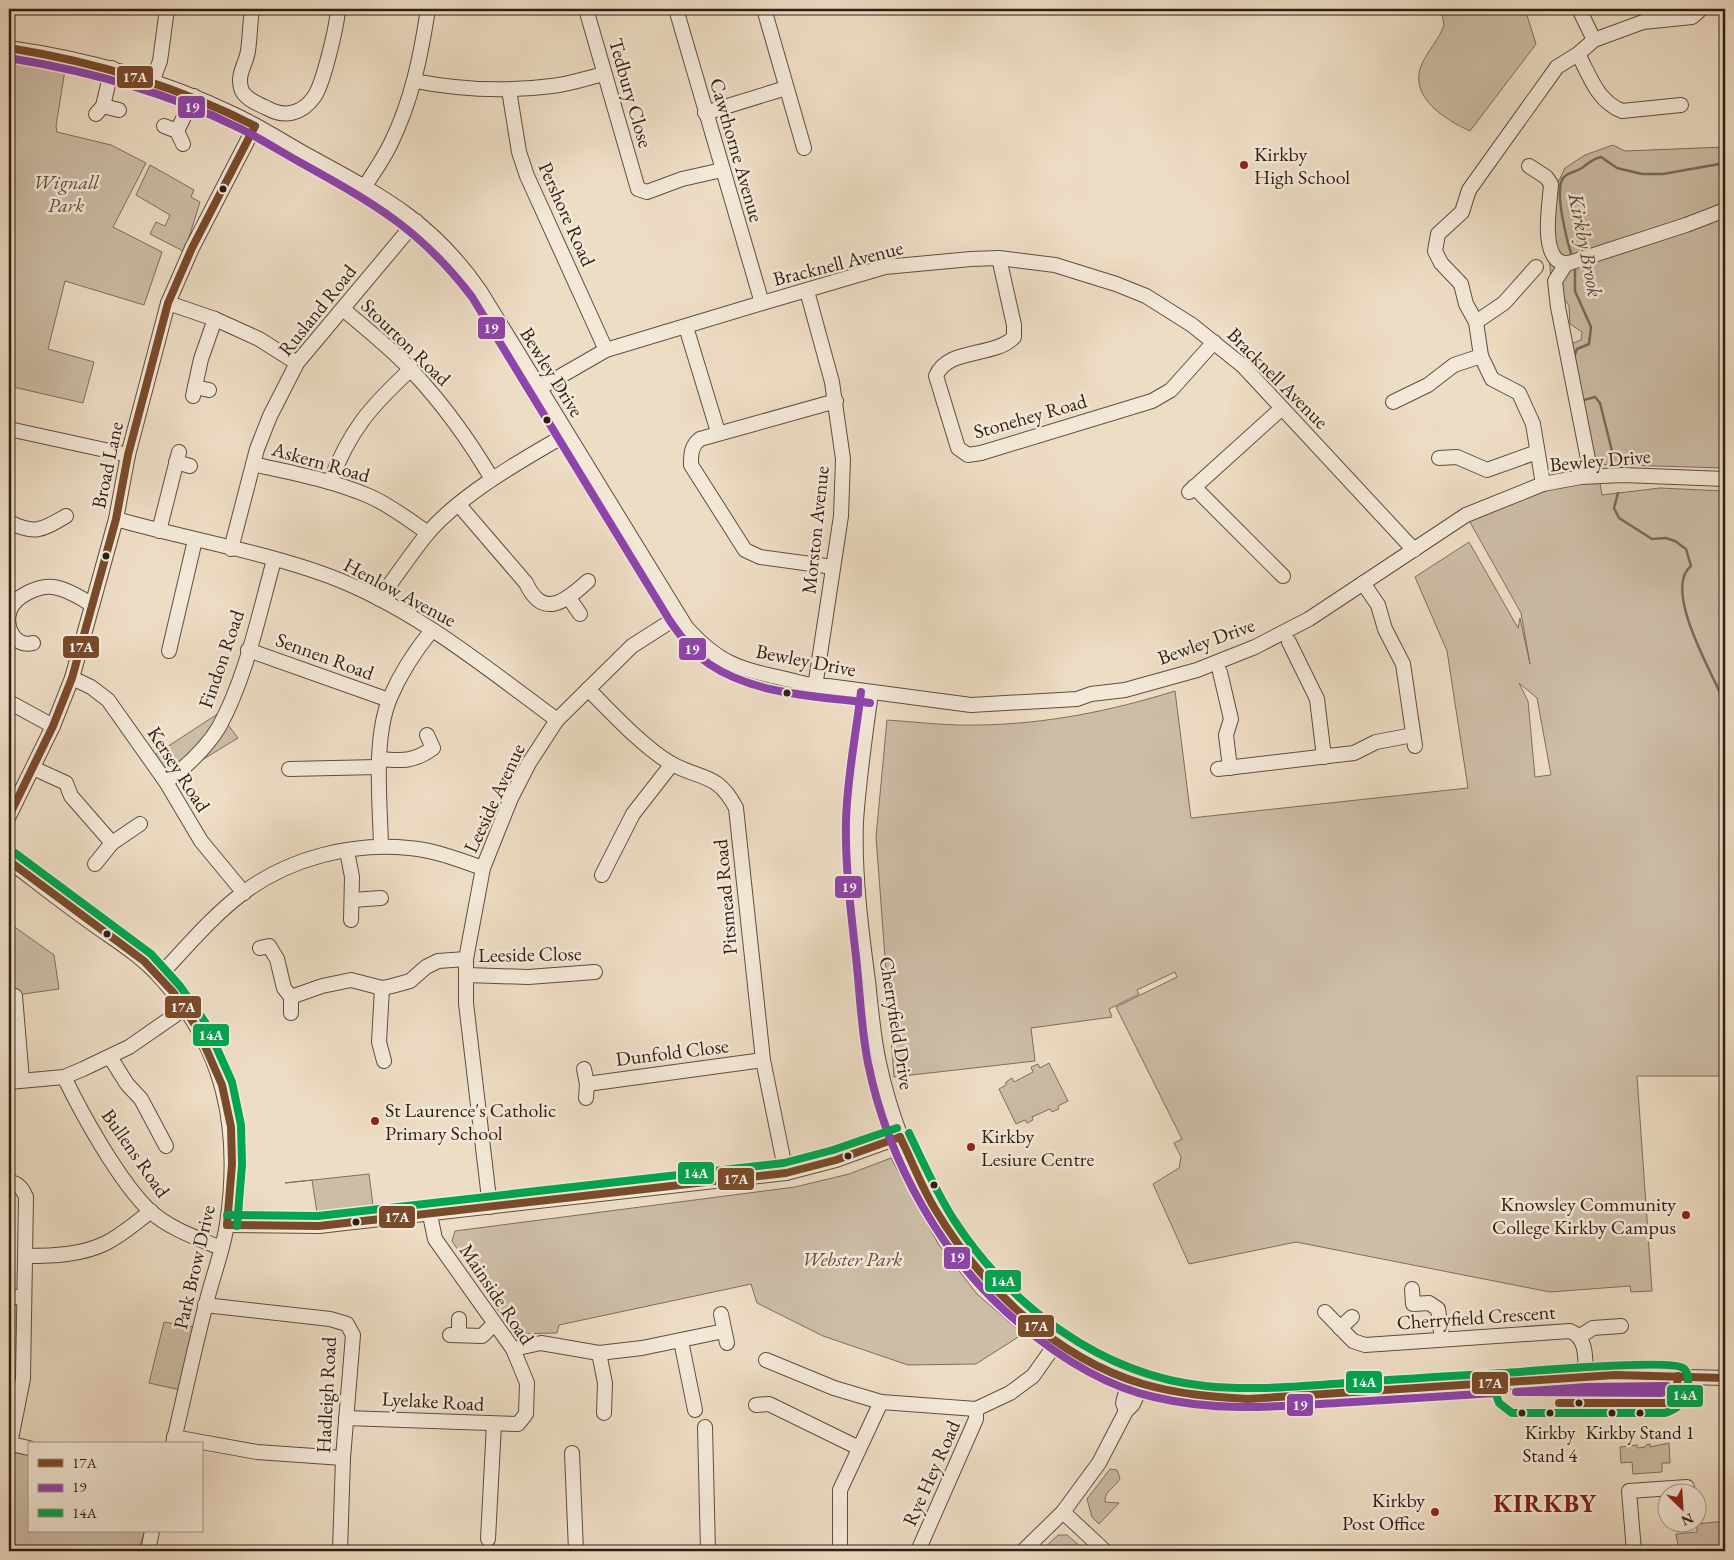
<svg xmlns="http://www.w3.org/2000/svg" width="1734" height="1560" font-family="'EB Garamond',serif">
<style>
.green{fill:#cdbda7;stroke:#7e6e5e;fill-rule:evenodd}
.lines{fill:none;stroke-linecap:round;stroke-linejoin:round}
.stream{stroke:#7a6a5a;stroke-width:2.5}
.minor-casing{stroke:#5e4e40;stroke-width:16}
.minor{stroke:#f4e9d9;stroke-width:14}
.bus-1-casing{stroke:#f4e9d9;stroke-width:11}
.bus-2-casing{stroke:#f4e9d9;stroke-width:11}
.bus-3-casing{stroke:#f4e9d9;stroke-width:11}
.bus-1{stroke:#7a4b2a;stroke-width:8}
.bus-2{stroke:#8e44ad;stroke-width:8}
.bus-3{stroke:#00a651;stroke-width:8}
.poi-dot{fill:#8f2418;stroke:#f4e9d9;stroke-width:2}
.bus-dot{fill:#2e1e14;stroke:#f4e9d9;stroke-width:2}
.labels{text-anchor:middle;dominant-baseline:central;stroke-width:5;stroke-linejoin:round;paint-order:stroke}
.bus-label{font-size:19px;fill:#2e1e14;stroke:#f4e9d9}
.street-label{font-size:20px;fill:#2e1e14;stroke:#f4e9d9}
.poi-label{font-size:20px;fill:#2e1e14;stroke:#f4e9d9;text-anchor:start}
.park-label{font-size:20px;font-style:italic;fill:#5e4e40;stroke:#f4e9d9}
.water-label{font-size:21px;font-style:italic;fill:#5a4a3d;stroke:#f4e9d9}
.district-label{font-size:25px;font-weight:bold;letter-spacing:1px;fill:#7a1f14;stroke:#f4e9d9}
.line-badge{stroke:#f4e9d9;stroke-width:2}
.badge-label{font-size:14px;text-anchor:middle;font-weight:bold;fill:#fff}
</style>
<rect width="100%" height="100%" fill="#eeddc5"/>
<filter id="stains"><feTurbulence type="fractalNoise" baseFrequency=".004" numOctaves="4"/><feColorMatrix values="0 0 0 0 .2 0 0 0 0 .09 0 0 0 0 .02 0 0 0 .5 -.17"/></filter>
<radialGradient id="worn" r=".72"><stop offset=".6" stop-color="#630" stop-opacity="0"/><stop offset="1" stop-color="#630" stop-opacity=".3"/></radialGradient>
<g class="green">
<path d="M1441,9H1525L1536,44L1470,131C1446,120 1409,98 1421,66C1427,51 1439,40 1444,25Z"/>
<polygon points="9,63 65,70 56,126 57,132 111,145 146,163 113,227 162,252 144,305 65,281 48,349 94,362 83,403 9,386"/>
<polygon points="1725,138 1725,468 1589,464 1566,346 1581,340 1582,332 1570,324 1569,306 1556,286 1552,290 1545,210 1565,168 1585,155 1613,145 1625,151 1724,147"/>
<polygon points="150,165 194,190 191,197 200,202 186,247 183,251 150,234 156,222 165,226 170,215 136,195"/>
<path d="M1599,477L1602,495L1660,488L1725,491V1076H1637L1652,1291L1631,1292L1630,1286L1550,1292L1296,1242L1189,1264L1153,1184L1179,1168L1181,1157L1174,1143L1182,1139L1116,1007L1177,977L1175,972L1137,990L1139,994L1109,1009L1112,1017L1031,1028L1035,1061L894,1077L876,837L887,720C917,722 949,726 979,725C1046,724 1111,711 1175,691L1191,818L1468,788L1447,651L1415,577L1469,542L1518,628L1520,618L1530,664L1521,613L1466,515L1503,500ZM1519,683L1537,698L1551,775L1535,777L1528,701Z"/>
<polygon points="219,713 238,738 166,782 150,758"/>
<polygon points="9,923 54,955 59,989 9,996"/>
<polygon points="1049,1063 1068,1101 1058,1106 1059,1109 1052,1112 1050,1109 1032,1117 1033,1120 1027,1123 1025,1120 1016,1124 999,1089 1006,1085 1006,1082 1012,1078 1014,1082 1033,1072 1031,1067 1038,1064 1040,1068"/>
<polygon points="891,1158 939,1245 977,1294 1023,1334 976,1364 908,1365 823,1336 757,1303 751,1284 559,1325 557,1333 514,1334 452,1241 455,1231 795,1187 849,1174"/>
<polygon points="369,1174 375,1221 319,1226 312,1180 285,1183"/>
<polygon points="164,1322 200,1328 185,1391 149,1383"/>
<polygon points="1669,1443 1670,1463 1662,1463 1662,1472 1633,1474 1632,1462 1621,1463 1620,1447 1637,1445 1638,1448 1645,1447 1646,1445 1650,1444 1650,1447"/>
<polygon points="9,1447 29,1448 29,1531 145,1531 138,1551 9,1551"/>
<path d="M1110,1469L1117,1470L1120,1478C1116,1488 1104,1490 1105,1502L1119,1503L1099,1524L1092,1517L1087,1499Z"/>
<polygon points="1725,1521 1725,1551 1679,1551 1676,1534 1697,1532 1697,1524"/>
<polygon points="1058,1535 1067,1535 1086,1551 1057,1551 1052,1548 1050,1551 1041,1551"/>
</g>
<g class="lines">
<g class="stream">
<path d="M1572,257C1567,241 1553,188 1564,177C1569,172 1576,172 1582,168C1589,163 1592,159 1601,157L1617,168L1642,174H1663L1725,163"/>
<polyline points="1574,357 1577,349 1589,344 1591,327 1575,291 1575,267"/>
<polyline points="1581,398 1584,400 1595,397 1600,403 1614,459"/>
<path d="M1618,493L1614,508L1619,518L1652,539L1666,538L1675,541L1686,549L1691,566C1662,589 1713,675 1725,703"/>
</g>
<g class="minor-casing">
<g id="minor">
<path d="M252,9C250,23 250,37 248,51C246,64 237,74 241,88C243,98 258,104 267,108C284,118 302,114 314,97C323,85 337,26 338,9"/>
<polyline points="586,9 638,189 647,192 682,179 722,170"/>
<polyline points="676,9 762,303"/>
<polyline points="764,9 804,148"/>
<polyline points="1579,9 1594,40"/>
<path d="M9,48C87,59 162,80 233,114C259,126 282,141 307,155C380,195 431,220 480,291L686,627C721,666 741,669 790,680C803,683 814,687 828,686L971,705L1077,699L1091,694L1125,690L1197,670L1255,647L1309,619L1466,515L1543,484L1581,477L1623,475L1725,479"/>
<path d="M1578,54C1590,76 1597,101 1622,111L1681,105"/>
<path d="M415,81C461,90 505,92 552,86C570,84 587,78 604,74"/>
<polyline points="152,82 160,61 167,9"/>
<polyline points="509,90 519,152 527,176 606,350"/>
<polyline points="103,106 119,110"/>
<polyline points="705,113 786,88"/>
<polyline points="96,114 103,106 112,68"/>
<polyline points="164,126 177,131 183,144"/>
<polyline points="177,131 194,96"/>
<path d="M1529,166L1546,177L1551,184C1550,203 1542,244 1556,259C1558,261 1563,263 1566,264L1686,225L1725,210"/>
<path d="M365,186C374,172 384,158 391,143C412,100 421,55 428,9"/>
<path d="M999,258L1014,325V337C994,358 948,347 936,376L958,448L968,455L981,453L1152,401L1171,390L1214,342"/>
<polyline points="1566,264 1555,281 1558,307 1589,464"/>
<polyline points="807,291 832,382 843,459 841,516 815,687"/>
<polyline points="168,303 215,319 259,339 297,363"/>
<path d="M343,309C366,329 391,348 412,371C443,404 469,440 492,479"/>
<polyline points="1476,322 1504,303 1536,267"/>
<polyline points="686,327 718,432"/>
<polyline points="195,387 209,390"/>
<polyline points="540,388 606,350 762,303 885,267 971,259 999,258 1055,265 1116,284 1146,296 1192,325 1243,366 1414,550"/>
<polyline points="193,396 201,359 215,319"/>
<polyline points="1393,402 1428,385 1454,365 1481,356"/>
<polyline points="9,429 128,455"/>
<polyline points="1439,458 1457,457 1487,470 1537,452"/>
<polyline points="176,462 190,466"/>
<path d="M253,464C292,473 332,480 369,496C390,505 409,520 428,533"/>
<path d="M330,482C350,430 370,407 411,369"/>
<polyline points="1543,484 1533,424 1519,393 1492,379 1481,356 1476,322 1466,304 1461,284 1441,263 1435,251 1438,234 1462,212 1469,190 1557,67 1578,54 1594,40 1643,22 1692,17 1701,9"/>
<polyline points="1194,487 1283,576"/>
<polyline points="1189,492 1282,408"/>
<path d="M459,505L526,583C543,620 566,601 588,581"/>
<path d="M116,519C186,539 261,551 329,576C414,608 485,667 557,720"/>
<path d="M9,522C35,535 42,530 66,516"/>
<polyline points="159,531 179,452"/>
<polyline points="231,549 257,449 270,416 297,363 416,221"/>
<path d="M833,567L760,557L745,550L691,465C691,454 691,446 700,439L836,401"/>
<polyline points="1363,583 1378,605 1385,629 1403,664 1415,746"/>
<polyline points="569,598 580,614"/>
<path d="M379,599C395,578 410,555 427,534C461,494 522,460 567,434"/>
<polyline points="1289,642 1317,699 1324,757"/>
<path d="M33,643C15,648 4,627 10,610C15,596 39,585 53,587C67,589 80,597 92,605"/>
<polyline points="248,650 389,700"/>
<polyline points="169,651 195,540"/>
<polyline points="1220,672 1231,719 1226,735 1230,768"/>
<polyline points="72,678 91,687 108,700 166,782 201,841 244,893"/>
<path d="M588,689C611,712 644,748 672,764C702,780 718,773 736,808L763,1060L786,1173"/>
<path d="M871,693C865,735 859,778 856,821C854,873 861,929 868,981C871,1008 873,1036 879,1063C900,1160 949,1252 1026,1316C1058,1343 1091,1366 1131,1380C1169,1393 1208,1397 1248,1399L1615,1375L1725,1378"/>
<polyline points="9,702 53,726"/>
<path d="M379,759C402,761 414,762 433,748L427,735"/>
<polyline points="33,768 66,783 71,796 112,843 140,824"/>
<polyline points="289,769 378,767"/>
<polyline points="1218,769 1354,753 1376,742 1413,735"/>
<path d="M166,782C187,766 206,749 219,727C246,678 259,614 274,560"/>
<polyline points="9,816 53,726 72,678 116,519 128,455 168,303 192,248 255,126"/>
<path d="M381,846C380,803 373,738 390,698C400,674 415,651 432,630"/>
<polyline points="347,851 352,877 351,920"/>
<path d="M9,861C37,882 64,904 93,924C115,940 140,955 158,975C225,1047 241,1129 227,1224C223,1251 212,1278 206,1304C194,1350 184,1397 173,1444"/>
<polyline points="95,864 112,843"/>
<polyline points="602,875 633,814 672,764"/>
<polyline points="352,900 381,898"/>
<polyline points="260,948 269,946 277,959 284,988 291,997 291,1013"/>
<polyline points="467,975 528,977 595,972"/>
<path d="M159,976C186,948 212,916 243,893C289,858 353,842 409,848C435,850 459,860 483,868"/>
<polyline points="382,988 379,1042 384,1061"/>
<polyline points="15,996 22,1080"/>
<polyline points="291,997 322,986 351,980 382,988 392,986 410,981 426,967 438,961 466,959"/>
<polyline points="110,1057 127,1084 141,1099 166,1146"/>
<polyline points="584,1069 587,1084 586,1098"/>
<path d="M64,1077C83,1116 119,1181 150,1211C170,1229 197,1238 221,1248"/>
<polyline points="9,1082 64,1077 83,1069 129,1047 184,1009"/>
<polyline points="587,1084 763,1060"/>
<path d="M9,1182C18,1183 22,1188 26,1197L23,1379L9,1449"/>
<polyline points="490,1207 466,1003 466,959 483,868 511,798 529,763 557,720 632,646 679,616"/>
<polyline points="227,1225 319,1226 786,1173 836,1160 900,1137"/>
<path d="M26,1256C53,1256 82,1255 106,1243C122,1235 137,1222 151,1211"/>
<polyline points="1412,1289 1413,1304 1429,1303 1438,1309 1442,1339"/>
<polyline points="9,1297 24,1297"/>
<polyline points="205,1305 330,1319 347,1324 353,1335 343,1458 340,1551"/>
<path d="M1325,1312L1353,1341L1365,1345L1570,1331C1588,1338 1585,1360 1586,1377"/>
<polyline points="721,1314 727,1343"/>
<polyline points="459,1319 459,1335"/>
<polyline points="1340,1328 1352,1317"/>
<polyline points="450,1335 482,1336 494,1324"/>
<polyline points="1579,1337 1593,1328 1621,1326"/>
<polyline points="681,1341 695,1410"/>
<polyline points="513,1349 541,1343 599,1353 642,1348 724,1331"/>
<polyline points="599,1353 605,1383 604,1413"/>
<polyline points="766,1360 834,1388 881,1402 976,1409 1010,1393 1033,1376 1057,1342"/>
<polyline points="756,1405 769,1404 859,1448"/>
<polyline points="1126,1411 1123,1403 1129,1380"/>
<polyline points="346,1418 518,1424 526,1414 527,1383 513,1349 435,1239 430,1215"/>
<polyline points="705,1427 708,1551"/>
<polyline points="174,1437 257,1452 343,1458"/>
<polyline points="11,1444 29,1448"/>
<polyline points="572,1453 576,1551"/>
<polyline points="1063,1512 1105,1551"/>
<polyline points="488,1539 494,1424"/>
<polyline points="148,1551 152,1531"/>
<polyline points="840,1551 840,1490 881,1402"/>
<polyline points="918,1551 976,1419 976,1409"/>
<polyline points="1023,1551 1063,1512 1099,1463 1126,1411 1133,1404 1142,1384"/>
<polyline points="1634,1551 1629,1491 1687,1487"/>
</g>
</g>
<use href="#minor" class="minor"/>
<g class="bus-1-casing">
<g id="bus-1">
<path d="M9,48C96,62 177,86 255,126"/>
<polyline points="9,816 53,726 72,678 116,519 128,455 168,303 192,248 255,126"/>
<polyline points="9,861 144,961 173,992 197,1028 222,1085 231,1127 232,1164 227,1225"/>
<path d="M900,1137C912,1161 921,1186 935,1209C981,1286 1055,1358 1143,1384C1177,1394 1213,1397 1248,1399L1615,1375L1725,1378"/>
<polyline points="227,1225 319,1226 786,1173 836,1160 900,1137"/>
<polyline points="1559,1403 1667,1403 1676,1395 1678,1376"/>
</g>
</g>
<g class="bus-2-casing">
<g id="bus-2">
<path d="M9,58C88,71 165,91 237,127C260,138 281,152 303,164C375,204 421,230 472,297L670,621C681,637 693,653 709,664C755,695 817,696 870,703"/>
<path d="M861,692C856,734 847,778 846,821C845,867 851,912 856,957C860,992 861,1029 868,1063C888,1162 943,1260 1020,1324C1059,1357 1104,1386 1154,1397C1217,1412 1273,1407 1337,1403C1390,1400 1443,1396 1496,1393"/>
<polygon points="1667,1386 1662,1393 1516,1392 1586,1387"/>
</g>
</g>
<g class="bus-3-casing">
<g id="bus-3">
<polyline points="15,853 151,954 180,986 205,1022 232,1082 241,1125 242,1165 237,1226"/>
<path d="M909,1133C923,1162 936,1192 954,1220C1010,1306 1101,1375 1205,1386C1253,1391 1300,1386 1348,1383C1400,1379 1451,1376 1503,1373"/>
<polyline points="227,1215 318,1216 784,1163 833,1150 897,1128"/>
<path d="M1496,1394L1499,1403L1512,1413H1665C1674,1410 1682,1406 1685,1397C1688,1389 1691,1373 1683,1368C1670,1359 1531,1371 1506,1373"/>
</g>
</g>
<use href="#bus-1" class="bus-1"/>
<use href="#bus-2" class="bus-2"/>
<use href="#bus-3" class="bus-3"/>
</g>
<g class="poi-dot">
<circle cx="1244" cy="165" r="5"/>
<circle cx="375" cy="1121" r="5"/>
<circle cx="971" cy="1147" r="5"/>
<circle cx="1686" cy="1215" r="5"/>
<circle cx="1435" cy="1512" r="5"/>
</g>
<g class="bus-dot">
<circle cx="223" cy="189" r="4.5"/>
<circle cx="547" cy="420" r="4.5"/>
<circle cx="106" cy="556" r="4.5"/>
<circle cx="787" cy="693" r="4.5"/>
<circle cx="107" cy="934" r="4.5"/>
<circle cx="848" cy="1156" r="4.5"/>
<circle cx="934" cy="1185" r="4.5"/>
<circle cx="356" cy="1222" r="4.5"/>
<circle cx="1579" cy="1403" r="4.5"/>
<circle cx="1522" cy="1413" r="4.5"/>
<circle cx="1550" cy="1413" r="4.5"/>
<circle cx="1612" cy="1413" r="4.5"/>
<circle cx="1640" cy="1413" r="4.5"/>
</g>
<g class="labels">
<g class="bus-label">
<text x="1550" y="1432">Kirkby<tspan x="1550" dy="23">Stand 4</tspan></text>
<text x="1640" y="1432">Kirkby Stand 1</text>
</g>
<g class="street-label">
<text transform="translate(631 93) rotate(74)">Tedbury Close</text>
<text transform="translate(737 150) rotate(74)">Cawthorne Avenue</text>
<text transform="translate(567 214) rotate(66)">Pershore Road</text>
<text transform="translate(838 263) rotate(-14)">Bracknell Avenue</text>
<text transform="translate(317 310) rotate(-51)">Rusland Road</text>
<text transform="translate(406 342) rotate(44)">Stourton Road</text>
<text transform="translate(552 372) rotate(58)">Bewley Drive</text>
<text transform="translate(1278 378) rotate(45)">Bracknell Avenue</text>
<text transform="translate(1030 416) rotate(-16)">Stonehey Road</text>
<text transform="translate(1600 460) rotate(-5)">Bewley Drive</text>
<text transform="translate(321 462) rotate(16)">Askern Road</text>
<text transform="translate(107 465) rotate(-78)">Broad Lane</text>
<text transform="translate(815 530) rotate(-84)">Morston Avenue</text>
<text transform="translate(400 592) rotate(28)">Henlow Avenue</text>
<text transform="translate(1206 641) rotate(-20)">Bewley Drive</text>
<text transform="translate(325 656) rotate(20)">Sennen Road</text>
<text transform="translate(221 659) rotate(-71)">Findon Road</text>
<text transform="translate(806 660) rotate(11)">Bewley Drive</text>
<text transform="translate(179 769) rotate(57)">Kersey Road</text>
<text transform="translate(494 798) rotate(-65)">Leeside Avenue</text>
<text transform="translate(725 897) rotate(-95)">Pitsmead Road</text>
<text transform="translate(530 954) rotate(-1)">Leeside Close</text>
<text transform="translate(897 1023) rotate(81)">Cherryfield Drive</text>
<text transform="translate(672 1052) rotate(-7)">Dunfold Close</text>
<text transform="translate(136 1153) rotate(55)">Bullens Road</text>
<text transform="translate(194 1267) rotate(-77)">Park Brow Drive</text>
<text transform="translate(497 1294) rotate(56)">Mainside Road</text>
<text transform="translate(1476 1317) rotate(-4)">Cherryfield Crescent</text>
<text transform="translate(326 1395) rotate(-87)">Hadleigh Road</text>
<text transform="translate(433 1401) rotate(3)">Lyelake Road</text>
<text transform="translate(931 1473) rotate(-66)">Rye Hey Road</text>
</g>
<g class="poi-label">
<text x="1254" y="154">Kirkby<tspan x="1254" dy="23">High School</tspan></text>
<text x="385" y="1110">St Laurence's Catholic<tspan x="385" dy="23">Primary School</tspan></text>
<text x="981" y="1136">Kirkby<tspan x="981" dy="23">Lesiure Centre</tspan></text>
<text x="1676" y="1204" text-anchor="end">Knowsley Community<tspan x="1676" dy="23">College Kirkby Campus</tspan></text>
<text x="1425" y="1500" text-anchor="end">Kirkby<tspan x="1425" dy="23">Post Office</tspan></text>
</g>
<g class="park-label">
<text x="66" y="182">Wignall<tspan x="66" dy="23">Park</tspan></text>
<text x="852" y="1259">Webster Park</text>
</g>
<g class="water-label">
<text transform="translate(1586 245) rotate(79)">Kirkby Brook</text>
</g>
<g class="district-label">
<text x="1545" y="1503">KIRKBY</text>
</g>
</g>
<g class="line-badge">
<rect x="116" y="65" width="38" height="24" rx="5" fill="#7a4b2a"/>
<rect x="177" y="95" width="29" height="24" rx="5" fill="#8e44ad"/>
<rect x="477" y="316" width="29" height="24" rx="5" fill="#8e44ad"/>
<rect x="62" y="635" width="38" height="24" rx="5" fill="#7a4b2a"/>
<rect x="678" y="637" width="29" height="24" rx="5" fill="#8e44ad"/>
<rect x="834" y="875" width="29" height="24" rx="5" fill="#8e44ad"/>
<rect x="164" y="995" width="38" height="24" rx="5" fill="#7a4b2a"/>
<rect x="192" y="1023" width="38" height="24" rx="5" fill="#00a651"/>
<rect x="677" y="1161" width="38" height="24" rx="5" fill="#00a651"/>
<rect x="717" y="1167" width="38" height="24" rx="5" fill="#7a4b2a"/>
<rect x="378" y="1205" width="38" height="24" rx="5" fill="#7a4b2a"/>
<rect x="943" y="1246" width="28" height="24" rx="5" fill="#8e44ad"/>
<rect x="984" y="1269" width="38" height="24" rx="5" fill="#00a651"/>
<rect x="1017" y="1314" width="38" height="24" rx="5" fill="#7a4b2a"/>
<rect x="1345" y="1370" width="38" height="24" rx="5" fill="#00a651"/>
<rect x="1471" y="1371" width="38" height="24" rx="5" fill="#7a4b2a"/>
<rect x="1666" y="1384" width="38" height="24" rx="5" fill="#00a651"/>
<rect x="1286" y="1393" width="28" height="24" rx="5" fill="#8e44ad"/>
</g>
<g class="badge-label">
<text x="135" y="82">17A</text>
<text x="192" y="112">19</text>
<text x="491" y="333">19</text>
<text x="81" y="652">17A</text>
<text x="692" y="654">19</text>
<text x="849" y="892">19</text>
<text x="183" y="1012">17A</text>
<text x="211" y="1040">14A</text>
<text x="696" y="1178">14A</text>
<text x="736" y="1184">17A</text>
<text x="397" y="1222">17A</text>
<text x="957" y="1262">19</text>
<text x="1003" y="1286">14A</text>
<text x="1036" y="1331">17A</text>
<text x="1364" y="1387">14A</text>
<text x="1490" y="1388">17A</text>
<text x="1685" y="1400">14A</text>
<text x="1300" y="1410">19</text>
</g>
<rect width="1734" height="1560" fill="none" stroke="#eeddc5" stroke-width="30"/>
<rect x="10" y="10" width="1714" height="1540" fill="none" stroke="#2e1e14" stroke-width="2.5"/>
<rect x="15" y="15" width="1704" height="1530" fill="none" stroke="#2e1e14"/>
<rect x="28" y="1442" width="175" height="90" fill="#f4e9d9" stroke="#a5988a"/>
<rect x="38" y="1459" width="25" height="8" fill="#7a4b2a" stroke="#a5988a"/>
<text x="72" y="1468" font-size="15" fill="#2e1e14">17A</text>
<rect x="38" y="1484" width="25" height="8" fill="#8e44ad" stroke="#a5988a"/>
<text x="72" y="1492" font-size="15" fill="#2e1e14">19</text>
<rect x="38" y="1509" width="25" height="8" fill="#00a651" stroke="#a5988a"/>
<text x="72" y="1518" font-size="15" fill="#2e1e14">14A</text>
<g transform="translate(1682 1508) rotate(155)"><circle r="24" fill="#f4e9d9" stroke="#a5988a"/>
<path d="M0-4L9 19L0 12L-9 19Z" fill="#8f2418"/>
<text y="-8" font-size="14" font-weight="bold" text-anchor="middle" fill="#2e1e14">N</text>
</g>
<rect width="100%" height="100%" filter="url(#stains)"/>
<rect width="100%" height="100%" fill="url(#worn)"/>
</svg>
